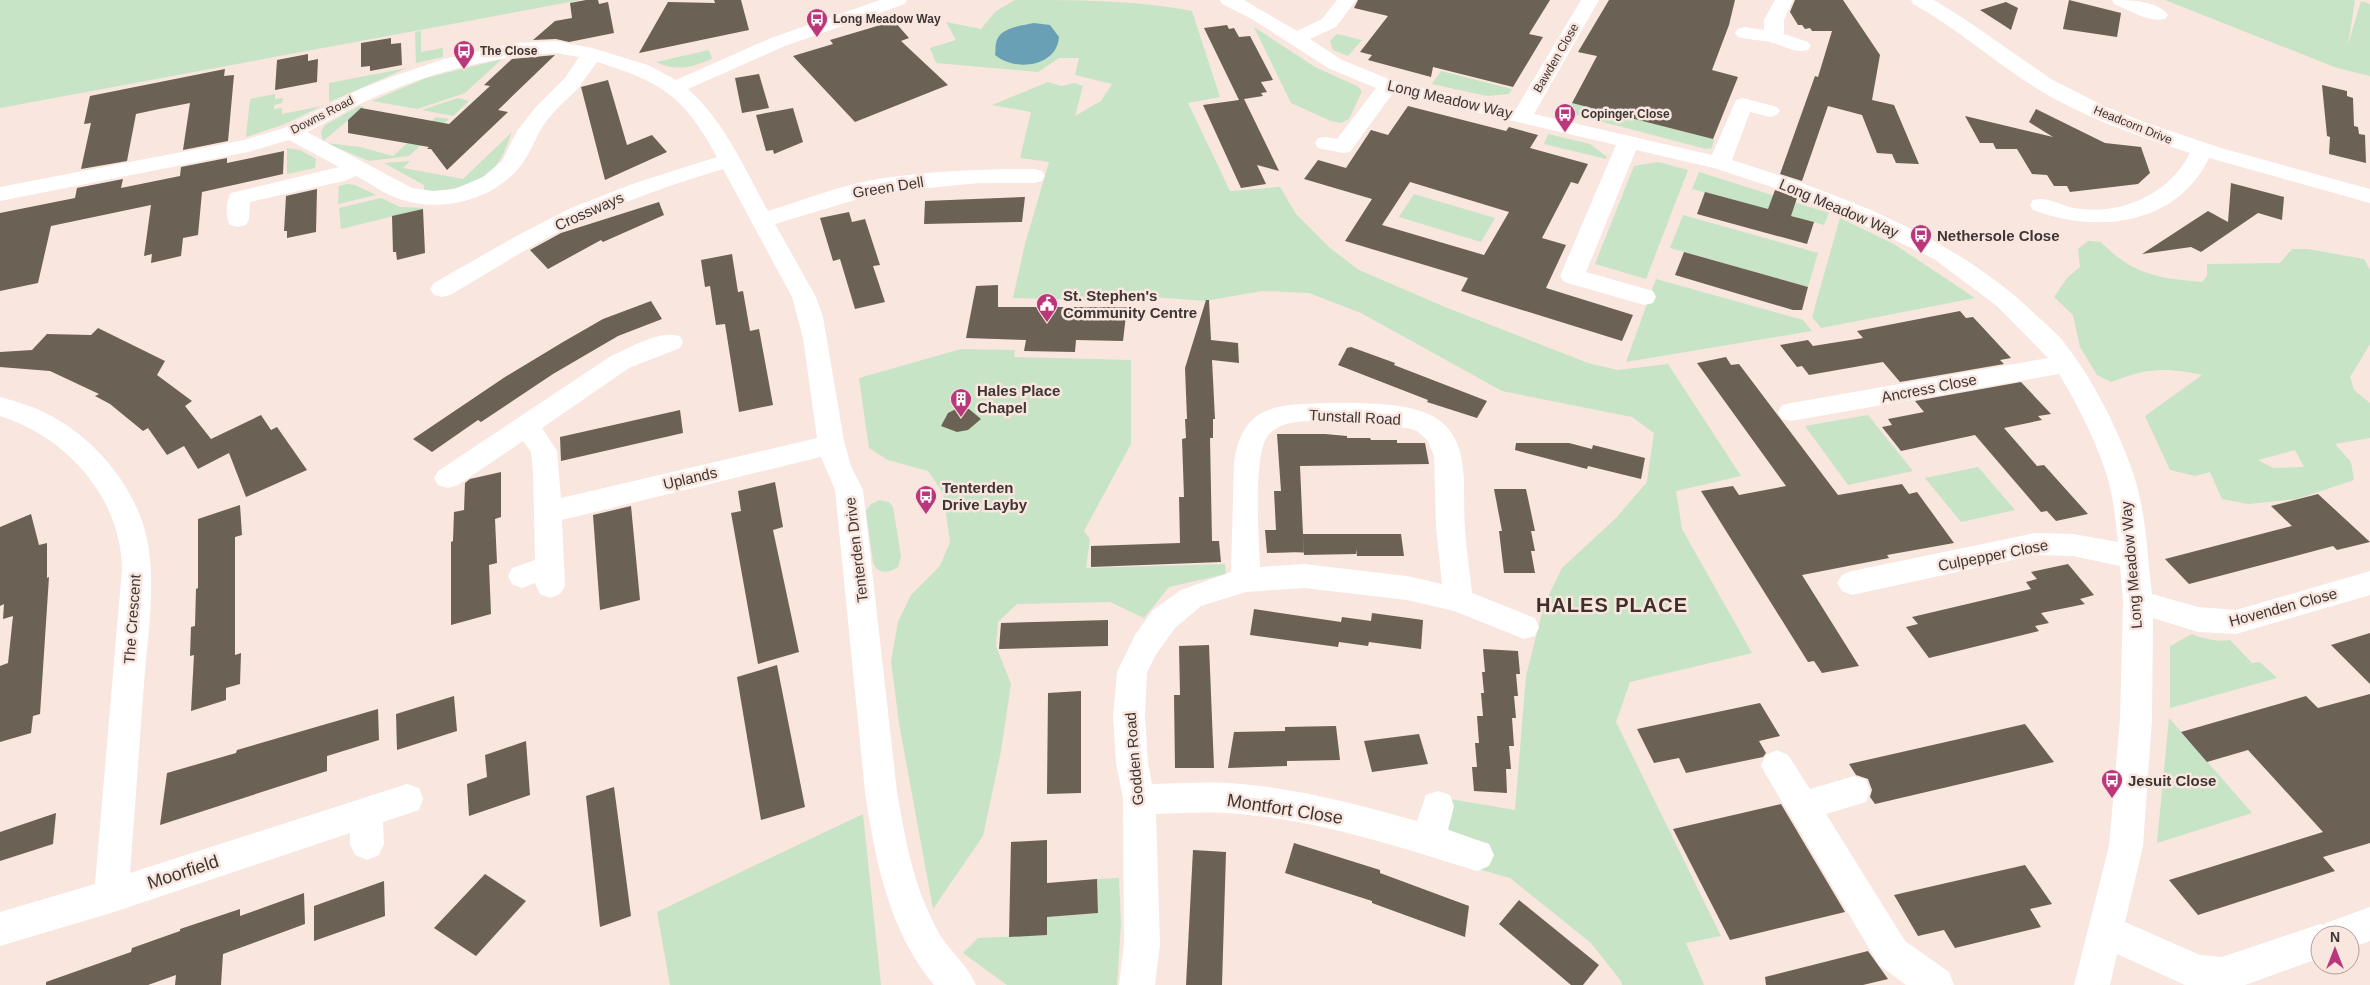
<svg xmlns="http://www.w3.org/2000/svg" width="2370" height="985" font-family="Helvetica,sans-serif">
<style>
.green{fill:#c7e4c6;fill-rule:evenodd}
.water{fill:#6aa0b6}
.building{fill:#6b6155;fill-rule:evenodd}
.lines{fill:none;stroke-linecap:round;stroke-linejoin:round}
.minor{fill:#fff;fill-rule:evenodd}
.labels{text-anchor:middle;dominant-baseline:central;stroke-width:5;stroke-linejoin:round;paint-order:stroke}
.far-poi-label{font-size:12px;font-weight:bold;fill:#3d3634;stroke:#f9e6df;text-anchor:start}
.far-street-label{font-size:12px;fill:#3d3634;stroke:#f9e6df}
.street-label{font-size:15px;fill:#3d3634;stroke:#f9e6df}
.poi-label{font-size:15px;font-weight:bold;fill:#3d3634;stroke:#f9e6df;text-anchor:start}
.near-street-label{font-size:18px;fill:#3d3634;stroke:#f9e6df}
.district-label{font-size:20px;font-weight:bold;letter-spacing:1px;fill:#3d2f2a;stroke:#f9e6df}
</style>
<rect width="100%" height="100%" fill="#f9e6df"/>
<g class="green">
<polygon points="0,0 581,0 0,108"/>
<path d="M1015,0C1072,0 1138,0 1192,11L1220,97L1188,103L1230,191L1280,187L1296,214L1330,248L1359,270L1445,307L1588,363L1618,370L1668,364L1741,476L1676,491L1682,529L1752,653L1630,682L1616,722L1721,936L1686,943L1704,985H1622L1621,981L1591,943L1510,878L1482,870C1477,836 1471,838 1441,827L1444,798L1515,810L1526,676L1544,605L1562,568L1616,518L1647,482L1654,433L1632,417L1502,391L1361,313L1309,293L1262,291L1205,301L1153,297L1118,301L1013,298L1025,244L1049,162L1020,158L1031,112L992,105L1048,82L1061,86L1075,83L1083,86L1075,116L1101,101L1112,84L1075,75L1079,58H1059L1038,72L936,63L930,48L956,40L946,22L981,29L996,11Z"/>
<polygon points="2165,0 2355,0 2348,45 2361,1 2370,4 2370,76 2337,68"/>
<polygon points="1254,27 1315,67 1357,86 1362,91 1349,119 1341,123 1331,121 1291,103"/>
<polygon points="421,31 421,52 443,48 443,57 416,63 415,32"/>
<polygon points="1337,34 1362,40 1348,56 1333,50 1330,41"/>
<path d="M709,50L712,59C692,67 676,72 656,62Z"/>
<polygon points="502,59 465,93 417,109 372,101 426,78"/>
<polygon points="407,68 329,102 329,83"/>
<polygon points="1441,71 1512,89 1509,94 1487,96 1432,84"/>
<polygon points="275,94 275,99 283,98 282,103 274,105 274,109 282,108 282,114 322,106 285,124 246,137 250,99"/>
<polygon points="458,98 469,101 453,116 422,110"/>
<polygon points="1572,103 1714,139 1712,148 1706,149 1565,112"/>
<polygon points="359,106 364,107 323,141 321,132 325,125"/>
<polygon points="436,117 449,119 409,156 369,161 326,143 360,147 393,156"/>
<path d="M512,132C508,142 504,155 497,164C481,186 449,191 424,191V185L384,163L410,161L403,168L463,179Z"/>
<polygon points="1548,134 1590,144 1607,157 1606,159 1544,144"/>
<polygon points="287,148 300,150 316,159 315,168 287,174"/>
<polygon points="1658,162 1688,170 1646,279 1595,264 1634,166"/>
<polygon points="1699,172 1829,213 1824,225 1692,189"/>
<polygon points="347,184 355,185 376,195 338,204 339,186"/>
<polygon points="1414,194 1495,218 1481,242 1399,217"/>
<polygon points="381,198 400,207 426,208 341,229 339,208"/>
<polygon points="1683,215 1818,253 1808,287 1670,248"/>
<polygon points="1840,218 1894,244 1975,298 1821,328 1812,317"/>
<path d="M2088,241L2101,242C2133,275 2158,278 2202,282L2207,276V264L2280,263L2292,249H2308L2364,259L2370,270V344L2350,377L2354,390L2370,403V438L2335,444L2351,462L2354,480L2297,499L2248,504L2222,499L2210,472L2195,476L2170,470L2145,416L2202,375C2164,367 2147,368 2111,382L2097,375L2080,347L2073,315L2054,297L2067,278L2080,267L2078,249ZM2295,450L2304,467L2273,468L2258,460Z"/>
<polygon points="1656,279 1803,320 1812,331 1626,362"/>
<polygon points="961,349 1015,350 1014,357 1131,360 1131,444 1084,531 1090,539 1086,568 1225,564 1226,574 1169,587 1144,618 1110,602 1017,604 998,622 996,646 1011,684 1001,751 983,836 933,909 899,723 891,661 898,622 911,595 940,566 950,542 943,493 928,471 888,460 869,448 859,378"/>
<polygon points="1868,415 1913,471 1848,485 1805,426"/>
<polygon points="1978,467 2015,510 1961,522 1925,478"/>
<path d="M880,500L889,502L893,507L901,556L898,567C888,574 877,574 873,562L866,511L871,504Z"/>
<path d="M2192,634C2204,639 2217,642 2230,640L2252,663L2260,662L2277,678L2170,708V646Z"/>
<polygon points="2169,718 2252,813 2157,843"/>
<polygon points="863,814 881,985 670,985 657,912"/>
<polygon points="1119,878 1121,923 1117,985 1007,985 963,953 978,938 1047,935 1047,917 1098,913 1097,879"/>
</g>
<path class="water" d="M1034,23L1050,25L1059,37C1057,67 1015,72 995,55C996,51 995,47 996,43C999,27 1021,26 1034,23Z"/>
<g class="building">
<polygon points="586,0 598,0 599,4 608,2 614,33 569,42 556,39 533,40 555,21 572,18 570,3"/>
<polygon points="714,0 741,0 749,30 639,53 668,2 715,3"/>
<polygon points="1358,0 1550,0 1529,34 1543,37 1513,87 1433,67 1431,77 1368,60 1372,55 1360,52 1388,16 1354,8"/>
<polygon points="1609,0 1735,0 1729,25 1712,70 1738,77 1713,139 1572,103 1597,56 1578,52"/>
<polygon points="1795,0 1843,0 1880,55 1872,100 1894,105 1919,164 1896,163 1892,154 1877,153 1862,115 1828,106 1802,181 1780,174 1815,76 1818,77 1832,31 1812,31 1810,28 1805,29 1802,25 1798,25 1790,12"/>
<polygon points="2069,0 2121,13 2117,37 2063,29"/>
<polygon points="2006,2 2018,8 2011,30 1980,10"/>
<polygon points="894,21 909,38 901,41 948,85 855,122 793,56 833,44 830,40"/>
<polygon points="1227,25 1229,29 1234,28 1239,37 1250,36 1273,80 1261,82 1267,92 1261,93 1263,96 1244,99 1279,171 1257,165 1266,184 1241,188 1203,105 1239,100 1204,28"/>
<polygon points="391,38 391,44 401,43 402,65 370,71 370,66 361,67 361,43"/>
<polygon points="308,54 308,61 318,59 317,82 275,90 277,60"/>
<polygon points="555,55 498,110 508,112 447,170 431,149 427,149 429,147 348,133 348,120 361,108 449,124 490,86 484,85 512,59"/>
<polygon points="225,69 224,76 234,75 228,141 183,150 190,103 159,109 136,114 127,161 81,169 91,123 84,124 90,96"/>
<polygon points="759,74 769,108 742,113 735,78"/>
<polygon points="608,80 627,145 652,135 667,152 605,180 581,87"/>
<polygon points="2322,85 2347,91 2347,96 2353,98 2354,126 2358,127 2359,134 2365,135 2366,163 2329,154 2330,137 2327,136"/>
<path d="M1408,106L1506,131L1509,127L1538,135L1530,148L1588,164L1578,184L1571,182L1542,238L1566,245L1546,288L1633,315L1622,341L1461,291L1468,278L1345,241L1372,199L1304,179L1318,160L1346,168L1371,130L1388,135ZM1410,182L1509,212L1484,255L1382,225Z"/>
<polygon points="793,108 803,142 774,154 773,150 766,151 756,115"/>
<polygon points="2036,109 2105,143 2141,147 2150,173 2138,184 2070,192 2067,186 2054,186 2047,175 2032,174 2017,149 1996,149 1993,143 1980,143 1965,116 2053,137 2029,122"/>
<polygon points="284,151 283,174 202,192 198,235 183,238 181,256 151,263 152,254 144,256 151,205 51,226 38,283 0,291 0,213 75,198 77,188 123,179 121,188 180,176 181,167 227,158 227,163"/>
<polygon points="2231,183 2284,197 2282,220 2258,213 2201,252 2191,247 2142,254 2208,211 2228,222"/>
<polygon points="317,189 316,232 287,238 287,231 284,231 286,196"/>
<polygon points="1775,190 1797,198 1791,216 1814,222 1807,244 1697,214 1705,192 1768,209"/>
<polygon points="1025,197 1022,222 924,224 925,201"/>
<polygon points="659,202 664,215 603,242 601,240 548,269 530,250 561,233"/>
<polygon points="423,209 425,253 397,260 396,252 393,252 392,216"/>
<polygon points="849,212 852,222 865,219 880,265 873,266 885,302 855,309 840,259 833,261 820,218"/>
<polygon points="1684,252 1808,287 1802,310 1793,310 1675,275"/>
<polygon points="732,254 738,292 743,291 750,331 759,329 773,405 739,412 725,324 716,325 710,286 705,287 701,260"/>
<polygon points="998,285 998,307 1127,307 1123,341 1076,340 1075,352 1024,351 1026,340 966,338 976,286"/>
<polygon points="1206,300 1209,300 1211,340 1238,343 1239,363 1212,360 1215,419 1213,419 1213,438 1210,438 1212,541 1219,541 1221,562 1091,567 1091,546 1180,543 1179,497 1184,497 1182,439 1186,438 1185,419 1187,419 1185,368"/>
<polygon points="651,301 662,319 618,336 553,374 481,422 478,420 432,452 413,439 505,377 563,342 603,319"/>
<polygon points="1960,311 1966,318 1973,317 2011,358 2000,360 2004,364 1900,382 1883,362 1809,375 1802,366 1797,367 1780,345 1808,340 1813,346 1863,338 1857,331"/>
<polygon points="98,328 165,361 157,375 192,401 185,406 211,439 261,415 271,430 277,427 307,470 246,497 229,453 198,469 184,446 167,455 148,428 143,431 110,404 95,396 99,394 50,371 0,367 0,352 32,350 47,334 91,335"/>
<polygon points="1351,347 1395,363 1394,365 1487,401 1477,418 1427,402 1428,400 1338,365 1347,348"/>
<polygon points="1726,357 1731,365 1739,364 1838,495 1902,484 1909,494 1917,492 1954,543 1887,555 1889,558 1802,575 1859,666 1822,673 1814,661 1808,662 1701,491 1733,486 1739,495 1786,486 1697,363"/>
<polygon points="2021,382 2051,414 2038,416 2042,420 2004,428 2037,466 2044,465 2088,514 2056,521 2047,511 2041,512 1975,435 1901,451 1882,427 1892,425 1888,419 1924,412 1915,401"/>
<polygon points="958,408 969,409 981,419 968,430 957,432 941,426 948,413"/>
<polygon points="680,410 683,433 561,461 560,437"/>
<polygon points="1277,434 1325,434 1347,436 1347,438 1370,438 1371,440 1397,440 1397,443 1425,443 1429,464 1300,466 1303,534 1401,534 1404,556 1357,556 1356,549 1356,554 1304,555 1303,534 1304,552 1267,553 1265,530 1276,530 1274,491 1281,491"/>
<polygon points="1516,443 1569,443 1592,449 1593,445 1645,458 1641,479 1588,466 1587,469 1515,450"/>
<polygon points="501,472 501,517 495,519 497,563 489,565 491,614 451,625 451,542 453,541 454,512 464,510 465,483 470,479"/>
<polygon points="775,482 783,527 773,530 799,652 758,664 731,513 741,511 738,491"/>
<polygon points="1494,489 1526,489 1535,531 1531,531 1535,551 1531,551 1535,573 1504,573 1499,531 1502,531"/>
<polygon points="2318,494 2370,542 2337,550 2333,546 2189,584 2165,559 2292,526 2271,506"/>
<polygon points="240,505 242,535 235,537 235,655 241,653 240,684 226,688 226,700 191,711 194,655 190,656 191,627 195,626 196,589 198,588 198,519"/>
<polygon points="631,506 640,600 600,610 593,515"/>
<polygon points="31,514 39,545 47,543 47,578 49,577 40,714 33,716 31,733 0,742 0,666 8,663 13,616 3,619 4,604 0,606 0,527"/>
<polygon points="2068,564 2094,595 2080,599 2085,604 2041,613 2049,623 2035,626 2039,631 1929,658 1906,627 1918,624 1912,617 2031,589 2026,582 2037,579 2031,572"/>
<polygon points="1254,609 1341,622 1342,617 1371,621 1372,613 1423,620 1421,649 1369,642 1368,646 1339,642 1338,647 1250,635"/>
<polygon points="1108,620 1108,646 999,649 1001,623"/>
<polygon points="2370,633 2370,684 2331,645"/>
<polygon points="1209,645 1214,768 1175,768 1174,695 1180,695 1179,646"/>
<polygon points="1483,649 1518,651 1520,674 1516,674 1518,696 1514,696 1516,718 1512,718 1514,746 1509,746 1511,769 1506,769 1507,793 1474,791 1472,767 1477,767 1475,743 1479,743 1477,716 1483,716 1481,693 1484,693 1482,672 1485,672"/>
<polygon points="777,665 805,807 761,820 737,677"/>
<polygon points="1081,691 1081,793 1047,794 1048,693"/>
<polygon points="2370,694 2370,843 2323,857 2335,871 2198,915 2169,880 2323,832 2248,750 2207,762 2181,732 2306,696 2318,708"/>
<polygon points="454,696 457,731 397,750 396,714"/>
<polygon points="1760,703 1780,736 1759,741 1766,753 1763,757 1686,773 1679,758 1654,763 1637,729"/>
<polygon points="378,709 379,740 327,756 327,771 160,825 167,773 236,753 237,750"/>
<polygon points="2025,724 2054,762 1875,804 1870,797 1872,790 1868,779 1856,775 1849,764"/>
<polygon points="1336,726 1340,760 1287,761 1287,766 1228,768 1234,732 1285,731 1285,727"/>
<polygon points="1419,734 1428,764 1372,772 1364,741"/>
<polygon points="526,741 530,795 469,816 467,784 487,777 485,755"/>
<polygon points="614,787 631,916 600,927 586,796"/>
<polygon points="1781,804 1845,912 1730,940 1673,829"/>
<polygon points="56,813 53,844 0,861 0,832"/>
<polygon points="1047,840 1047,883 1097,879 1098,913 1047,917 1047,935 1009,937 1011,842"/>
<polygon points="1294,843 1380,870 1380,873 1469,906 1465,937 1372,903 1372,901 1285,873"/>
<polygon points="1193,850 1226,852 1222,985 1186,985"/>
<polygon points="2025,865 2052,904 2030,909 2041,927 1955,948 1944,930 1918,936 1894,895"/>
<polygon points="485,874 526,901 476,956 434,928"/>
<polygon points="384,881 385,916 314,941 314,906"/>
<polygon points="304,893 305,924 223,954 221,985 175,985 176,975 148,985 46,985 46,982 131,952 132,948 180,931 180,929 240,909 240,916"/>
<polygon points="1519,900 1599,965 1583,985 1571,985 1499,924"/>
<polygon points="1868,951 1888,979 1863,985 1766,985 1765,977"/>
</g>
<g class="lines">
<g class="minor">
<path d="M880,0H907L905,4L785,46L688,89C725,122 744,168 768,211C804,200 841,185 878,179C929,171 982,169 1034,169L1042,171L1045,176L1042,181L1034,183H979L878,193L775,224L816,297L823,317L844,441L851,466L863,490L897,792C904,832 911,874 928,911C933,922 939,935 947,945C958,958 969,969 976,985H934C889,931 875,860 865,792L835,490L821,457L562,520L565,586L560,594L550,598L540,594L535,583L522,588L512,584L508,576L512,568L535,560L533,472L531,452L523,441L458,485L448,488L438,485L434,478L438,471L611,356C631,347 659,330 680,336L683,342L680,348L629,368L542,428L557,451L561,498L817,438L803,338L792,297L723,169C670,185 616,204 566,228C526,248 489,273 450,295L442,297L434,295L430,289L434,283L520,234L571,208L635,183L717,157C684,96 662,82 597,62C591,70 585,79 579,87C568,99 555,109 545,123C535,137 530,156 518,169C490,201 440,213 399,199C384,194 370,183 356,176L344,181L250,202L249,220L246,225L238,227L230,225C225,217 226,201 231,193L339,167L289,140L248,152L0,201V187L244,140L284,128L360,89L394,76L444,59L516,43L556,41L592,48L648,65L676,80L771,38ZM556,53L579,57L565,78L535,108L517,131L502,161L483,177L455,189L433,191L412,188L307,132C330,120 352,107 375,97C433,72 493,56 556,53Z"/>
<path d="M1220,0H1244L1297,31L1322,19L1337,0H1356L1336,27L1310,39L1342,60L1394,81L1516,109L1581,0H1599L1534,114L1712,155L1736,100L1743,98L1777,107L1780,111L1777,115L1770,117L1750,112L1732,160C1840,194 1953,235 2036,315C2045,323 2055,332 2063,341C2092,378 2115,423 2131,467C2146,507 2147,552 2152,594L2198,607L2236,610L2370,571V595L2236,634L2198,632L2153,618L2152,720L2143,846L2125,922L2200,955L2222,957L2320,924L2324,925L2326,923L2370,907V941L2350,948V935H2320V958L2245,985H2185L2117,954L2110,985H2074L2109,846L2120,720L2123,601L2120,566L2073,556L2035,555L1852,595L1842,591L1837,583L1842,575L1852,571L2035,533L2073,534L2118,542C2115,517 2113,491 2104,467C2093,435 2077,404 2059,374L1791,421L1782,419L1778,412L1782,405L1791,403L2048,358L1997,306L1934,259L1828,208L1787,192L1714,168L1636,150L1586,272L1653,291L1656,297L1653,303L1644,305L1564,282L1560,276L1616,145L1393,93L1350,152L1342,153L1318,148L1315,143L1318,138L1326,137L1337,139L1376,88L1328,68L1252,19L1222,4Z"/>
<path d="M1775,0H1793L1784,20V34L1808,42L1811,46L1808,50C1794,54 1783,45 1770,42C1759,40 1749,40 1738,37L1735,33L1738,29L1745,27L1764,30V20Z"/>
<path d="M1911,0H1934L1963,18L2051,79L2106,107L2144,122L2221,148L2370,189V203L2209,158C2176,226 2096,234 2033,210L2030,205L2033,200C2047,196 2059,205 2074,208C2120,216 2169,195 2190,153C2137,136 2083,117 2036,88C1994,62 1957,28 1913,4Z"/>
<path d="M2112,0C2128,0 2157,0 2168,15L2165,19C2149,23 2129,10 2114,4Z"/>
<path d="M0,397C18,402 36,407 53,417C100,442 143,497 149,551C155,595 147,641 144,684C139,747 135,810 130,873L407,784L419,788L423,799L419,810L383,822L384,844L379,855L367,860L355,855L350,844V833L111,913L0,946V912L95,884L122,569C121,498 67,437 0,416Z"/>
<path d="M1326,403C1357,403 1409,401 1436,418C1472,440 1462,492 1465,528C1466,550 1470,571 1472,593L1535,618L1539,627L1535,636L1524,639L1454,611L1407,600L1304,588L1246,592L1201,606L1175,628L1157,653L1147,672L1145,716L1148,763L1152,784C1182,783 1211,781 1241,784C1301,789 1359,805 1417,821L1426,795L1438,791L1450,795L1454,806L1448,830L1489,844L1494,855L1489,866L1477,871C1400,847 1321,821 1240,814C1212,811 1184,813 1156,814L1160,944L1155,985H1119L1124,944L1123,799L1116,763L1113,716L1117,672L1135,635L1153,610L1181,590L1231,572L1234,462C1243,404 1276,405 1326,403ZM1348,422L1408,428L1417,431L1428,441L1434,456L1436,527L1442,584L1407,576L1304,564L1260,567C1259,541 1253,457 1267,437C1269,433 1275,429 1279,427C1298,418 1327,422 1348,422Z"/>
<polygon points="1777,750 1788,755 1810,789 1854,776 1866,780 1870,791 1866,802 1826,814 1905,941 1949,972 1954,985 1906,985 1879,965 1766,775 1761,765 1766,755"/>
</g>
</g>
<defs>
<g id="bus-pin" transform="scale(1.125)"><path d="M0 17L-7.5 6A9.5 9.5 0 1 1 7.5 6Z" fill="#bb377c" stroke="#f9e6df"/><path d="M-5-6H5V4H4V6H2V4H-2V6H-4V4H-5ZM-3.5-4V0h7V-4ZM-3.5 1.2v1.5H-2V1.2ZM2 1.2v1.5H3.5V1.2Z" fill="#fff"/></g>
<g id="civic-pin" transform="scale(1.125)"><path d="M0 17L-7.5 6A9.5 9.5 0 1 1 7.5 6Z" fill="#bb377c" stroke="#f9e6df"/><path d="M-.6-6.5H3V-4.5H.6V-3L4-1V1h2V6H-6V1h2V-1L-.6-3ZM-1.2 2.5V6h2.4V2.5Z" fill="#fff"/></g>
<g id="building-pin" transform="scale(1.125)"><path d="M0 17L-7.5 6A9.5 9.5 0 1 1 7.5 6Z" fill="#bb377c" stroke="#f9e6df"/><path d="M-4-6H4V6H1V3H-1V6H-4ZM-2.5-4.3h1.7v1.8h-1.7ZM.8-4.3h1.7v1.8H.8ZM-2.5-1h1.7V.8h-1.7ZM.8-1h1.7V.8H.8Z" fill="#fff"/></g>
</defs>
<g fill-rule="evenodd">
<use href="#bus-pin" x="817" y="19"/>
<use href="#bus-pin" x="464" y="51"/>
<use href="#bus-pin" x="1565" y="114"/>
<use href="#bus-pin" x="1921" y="235"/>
<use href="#civic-pin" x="1047" y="304"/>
<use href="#building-pin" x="961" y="399"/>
<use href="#bus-pin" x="926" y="496"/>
<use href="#bus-pin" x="2112" y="780"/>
</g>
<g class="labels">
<g class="far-poi-label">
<text x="833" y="19">Long Meadow Way</text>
<text x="480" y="51">The Close</text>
<text x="1581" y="114">Copinger Close</text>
</g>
<g class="far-street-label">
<text transform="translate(1556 58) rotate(-60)">Bawden Close</text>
<text transform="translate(322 115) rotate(-27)">Downs Road</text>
<text transform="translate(2133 125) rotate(22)">Headcorn Drive</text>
</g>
<g class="street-label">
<text transform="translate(1450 99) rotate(13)">Long Meadow Way</text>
<text transform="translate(888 187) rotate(-9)">Green Dell</text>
<text transform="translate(1839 208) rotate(23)">Long Meadow Way</text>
<text transform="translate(589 211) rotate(-24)">Crossways</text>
<text transform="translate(1929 388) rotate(-11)">Ancress Close</text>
<text transform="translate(1355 417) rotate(3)">Tunstall Road</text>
<text transform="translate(690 478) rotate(-13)">Uplands</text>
<text transform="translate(856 550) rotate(-97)">Tenterden Drive</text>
<text transform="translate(1993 555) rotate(-11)">Culpepper Close</text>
<text transform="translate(2131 565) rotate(-95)">Long Meadow Way</text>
<text transform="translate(2283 607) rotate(-15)">Hovenden Close</text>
<text transform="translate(132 619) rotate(-86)">The Crescent</text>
<text transform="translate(1134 759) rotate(-95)">Godden Road</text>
</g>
<g class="poi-label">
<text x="1937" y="235">Nethersole Close</text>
<text x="1063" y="295">St. Stephen's<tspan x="1063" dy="17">Community Centre</tspan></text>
<text x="977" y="390">Hales Place<tspan x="977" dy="17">Chapel</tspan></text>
<text x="942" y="487">Tenterden<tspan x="942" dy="17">Drive Layby</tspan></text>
<text x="2128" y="780">Jesuit Close</text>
</g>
<g class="near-street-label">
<text transform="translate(1285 809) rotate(9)">Montfort Close</text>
<text transform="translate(183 872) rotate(-18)">Moorfield</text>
</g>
<g class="district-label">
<text x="1612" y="605">HALES PLACE</text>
</g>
</g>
<g transform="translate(2335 950)"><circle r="24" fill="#f9e6df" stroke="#aea09b"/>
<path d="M0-4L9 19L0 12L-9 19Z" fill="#bb377c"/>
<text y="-8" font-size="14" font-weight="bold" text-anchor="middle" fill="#3d3634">N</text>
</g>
</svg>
